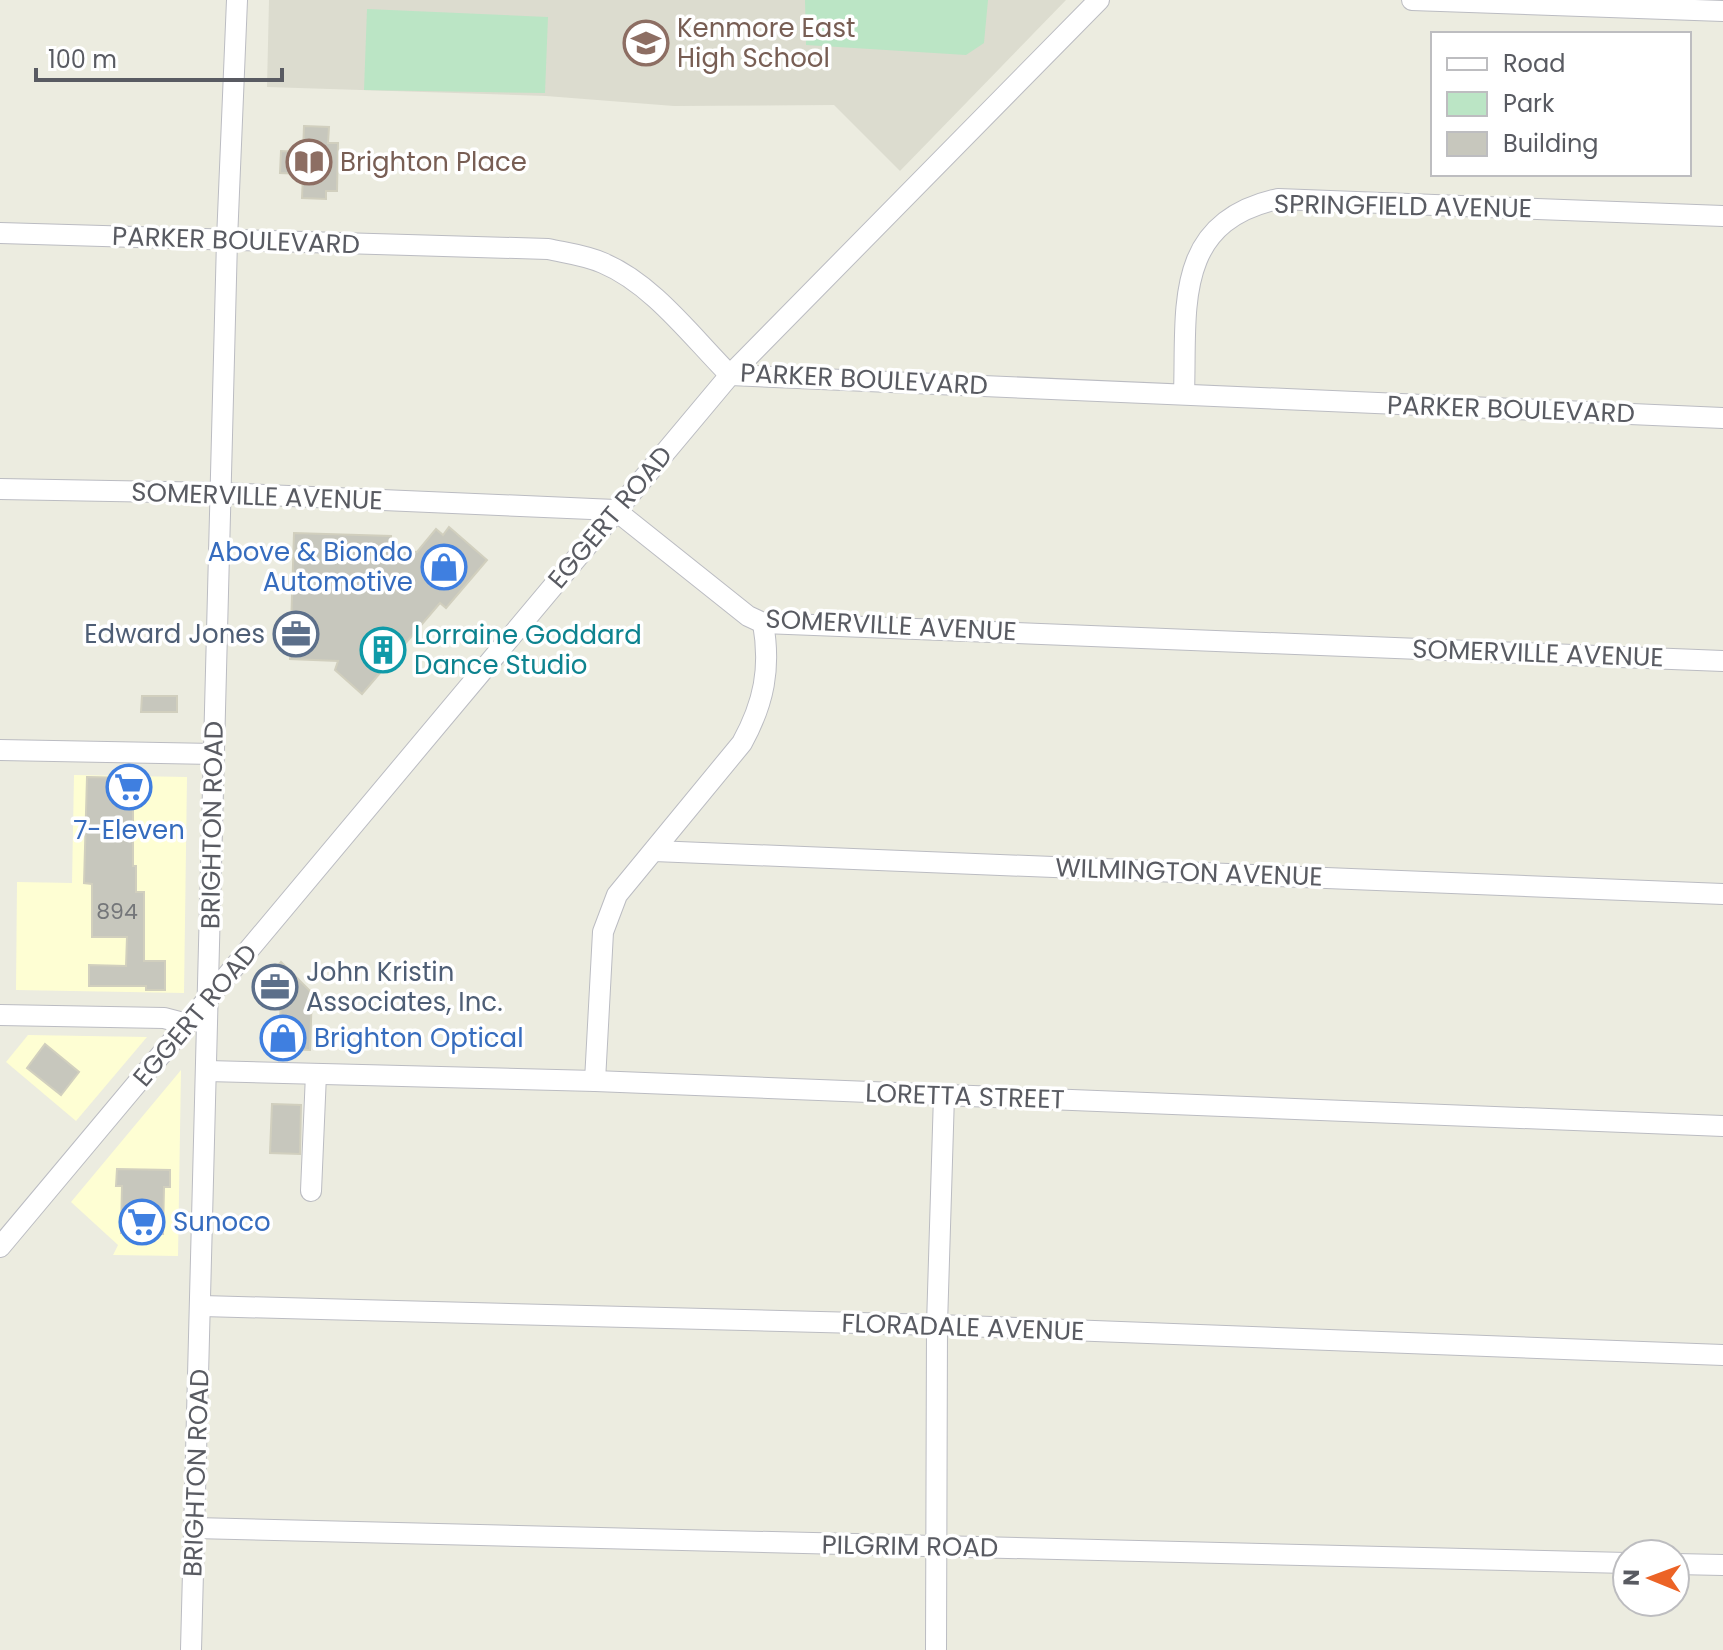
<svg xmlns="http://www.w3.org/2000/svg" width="1723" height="1650" font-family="Poppins,sans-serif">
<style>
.commercial{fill:#fefed3}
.education{fill:#dcdccf}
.green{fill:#bbe5c5}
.building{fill:#c7c7bd;stroke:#d1cfbe;stroke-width:2}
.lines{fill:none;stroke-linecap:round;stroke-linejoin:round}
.minor-casing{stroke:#bbbcc2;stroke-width:22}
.minor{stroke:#fff;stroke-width:20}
.labels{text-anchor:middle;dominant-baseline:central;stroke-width:7;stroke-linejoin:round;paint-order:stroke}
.number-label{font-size:22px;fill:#747679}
.education-label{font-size:26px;fill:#785e54;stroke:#fff;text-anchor:start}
.street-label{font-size:26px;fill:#595b62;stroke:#fff}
.shop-label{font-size:26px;fill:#366cbe;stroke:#fff;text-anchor:start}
.service-label{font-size:26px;fill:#4e5e75;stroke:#fff;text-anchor:end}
.culture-label{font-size:26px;fill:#0d838f;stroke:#fff;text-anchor:start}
</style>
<rect width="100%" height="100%" fill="#ecece0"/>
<g class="commercial">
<polygon points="74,775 187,777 184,993 16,990 17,882 72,883"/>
<polygon points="28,1035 147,1037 76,1121 6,1062"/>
<polygon points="181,1070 178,1256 113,1255 118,1245 71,1202"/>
</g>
<polygon class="education" points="269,0 1066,0 900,171 834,105 674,106 546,96 267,87"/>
<g class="green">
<polygon points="805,0 988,0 984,43 966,55 806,45"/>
<polygon points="367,9 548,17 545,93 364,90"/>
</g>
<g class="building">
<polygon points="304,126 329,127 328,143 338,143 337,191 326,191 326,199 302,198 303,174 280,173 281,151 303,152"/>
<polygon points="449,527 487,560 446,608 440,603 362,694 335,670 338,661 290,659 294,533 391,536 390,550 417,552 436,529 443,535"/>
<polygon points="142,696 177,696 177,712 141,712"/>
<polygon points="87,777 133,778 133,866 136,866 136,892 144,892 144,961 165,961 165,990 146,990 146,986 89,986 89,965 126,966 127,937 92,937 92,884 84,883"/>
<polygon points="281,962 312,993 310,1050 279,1049 281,998 263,983"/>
<polygon points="45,1044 79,1072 61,1095 27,1068"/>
<polygon points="272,1104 301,1105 300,1154 270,1153"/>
<polygon points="117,1169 170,1170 170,1187 164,1187 163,1234 121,1233 122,1186 116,1186"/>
</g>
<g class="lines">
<g class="minor-casing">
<g id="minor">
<polyline points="1412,0 1723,11"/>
<path d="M0,233L548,249C566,253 585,255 603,263C653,284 692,337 730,375L1723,418"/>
<path d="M1184,394C1187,309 1172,222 1278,199L1723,216"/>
<polyline points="0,489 221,493 615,510 748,616 763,623 1723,661"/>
<polyline points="0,750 214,754"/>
<polyline points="654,851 1723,894"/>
<polyline points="0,1015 164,1018 187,1024"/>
<polyline points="207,1071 595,1081 1723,1126"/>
<path d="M595,1081L603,932L617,895L742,743C764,703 771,668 763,623"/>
<polyline points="311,1191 316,1074"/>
<polyline points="0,1247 730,375 1099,0"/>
<polyline points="202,1306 937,1325 1723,1355"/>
<polyline points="194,1528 1627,1563"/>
<polyline points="1675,1564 1723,1565"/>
<polyline points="191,1650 227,240 237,0"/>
<polyline points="936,1650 937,1325 944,1095"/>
</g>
</g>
<use href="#minor" class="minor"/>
</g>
<defs>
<g id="school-ring" transform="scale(2.3)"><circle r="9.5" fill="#fff" stroke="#8d6e63" stroke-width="1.5"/><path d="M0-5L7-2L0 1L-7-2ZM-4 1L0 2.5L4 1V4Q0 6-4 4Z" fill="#8d6e63"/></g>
<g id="library-ring" transform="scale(2.3)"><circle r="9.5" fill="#fff" stroke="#8d6e63" stroke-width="1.5"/><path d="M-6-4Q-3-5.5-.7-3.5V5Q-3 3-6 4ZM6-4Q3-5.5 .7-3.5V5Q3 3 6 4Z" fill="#8d6e63"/></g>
<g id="shop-ring" transform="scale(2.3)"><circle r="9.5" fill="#fff" stroke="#3f7fe0" stroke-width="1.5"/><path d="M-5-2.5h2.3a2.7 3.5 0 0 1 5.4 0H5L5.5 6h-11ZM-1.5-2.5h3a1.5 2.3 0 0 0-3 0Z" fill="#3f7fe0"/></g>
<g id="office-ring" transform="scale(2.3)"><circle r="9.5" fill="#fff" stroke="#5c6f8a" stroke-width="1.5"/><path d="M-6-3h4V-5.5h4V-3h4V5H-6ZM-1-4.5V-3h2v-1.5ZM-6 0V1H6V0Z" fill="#5c6f8a"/></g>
<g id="building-ring" transform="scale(2.3)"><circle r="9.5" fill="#fff" stroke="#0f9aa8" stroke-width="1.5"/><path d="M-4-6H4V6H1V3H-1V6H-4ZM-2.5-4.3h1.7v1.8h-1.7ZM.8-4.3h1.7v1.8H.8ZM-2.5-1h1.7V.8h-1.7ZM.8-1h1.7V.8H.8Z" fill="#0f9aa8"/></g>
<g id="supermarket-ring" transform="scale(2.3)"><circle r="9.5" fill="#fff" stroke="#3f7fe0" stroke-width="1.5"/><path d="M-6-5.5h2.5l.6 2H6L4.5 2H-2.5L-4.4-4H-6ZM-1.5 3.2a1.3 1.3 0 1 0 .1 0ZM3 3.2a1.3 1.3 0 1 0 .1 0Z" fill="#3f7fe0"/></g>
</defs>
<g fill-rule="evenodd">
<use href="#school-ring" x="646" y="43"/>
<use href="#library-ring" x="309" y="162"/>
<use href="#shop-ring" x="444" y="567"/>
<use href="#office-ring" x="296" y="634"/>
<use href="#building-ring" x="383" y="650"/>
<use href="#supermarket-ring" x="129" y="787"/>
<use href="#office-ring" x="275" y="987"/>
<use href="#shop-ring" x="283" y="1038"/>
<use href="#supermarket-ring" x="142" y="1222"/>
</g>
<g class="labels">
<g class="number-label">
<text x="117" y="911">894</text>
</g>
<g class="education-label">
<text x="677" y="28">Kenmore East<tspan x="677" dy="30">High School</tspan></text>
<text x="340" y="162">Brighton Place</text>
</g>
<g class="street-label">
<text transform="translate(1403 206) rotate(1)">SPRINGFIELD AVENUE</text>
<text transform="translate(236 240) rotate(2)">PARKER BOULEVARD</text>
<text transform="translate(864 379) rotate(3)">PARKER BOULEVARD</text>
<text transform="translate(1511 409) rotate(2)">PARKER BOULEVARD</text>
<text transform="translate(257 496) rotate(2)">SOMERVILLE AVENUE</text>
<text transform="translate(610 517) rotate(-50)">EGGERT ROAD</text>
<text transform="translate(891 625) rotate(3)">SOMERVILLE AVENUE</text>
<text transform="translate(1538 653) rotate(2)">SOMERVILLE AVENUE</text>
<text transform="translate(212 825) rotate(-89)">BRIGHTON ROAD</text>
<text transform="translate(1189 872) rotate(2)">WILMINGTON AVENUE</text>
<text transform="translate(195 1015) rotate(-50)">EGGERT ROAD</text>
<text transform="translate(965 1096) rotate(2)">LORETTA STREET</text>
<text transform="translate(963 1327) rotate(2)">FLORADALE AVENUE</text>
<text transform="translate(196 1473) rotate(-88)">BRIGHTON ROAD</text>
<text transform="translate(910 1546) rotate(1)">PILGRIM ROAD</text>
</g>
<g class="shop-label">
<text x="413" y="552" text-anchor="end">Above &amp; Biondo<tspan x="413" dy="30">Automotive</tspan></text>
<text x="129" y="830" text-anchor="middle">7-Eleven</text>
<text x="314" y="1038">Brighton Optical</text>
<text x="173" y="1222">Sunoco</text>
</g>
<g class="service-label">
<text x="265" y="634">Edward Jones</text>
<text x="306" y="972" text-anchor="start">John Kristin<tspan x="306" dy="30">Associates, Inc.</tspan></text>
</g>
<g class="culture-label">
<text x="414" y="635">Lorraine Goddard<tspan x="414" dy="30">Dance Studio</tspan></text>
</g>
</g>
<rect x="1431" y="32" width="260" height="144" fill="#ffffff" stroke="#bdbdc0" stroke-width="2"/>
<rect x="1447" y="58" width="40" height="12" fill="#ffffff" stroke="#bdbdc0" stroke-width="2"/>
<text x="1503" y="72" font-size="24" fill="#595b62">Road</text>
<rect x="1447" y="92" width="40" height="24" fill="#bbe5c5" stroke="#bdbdc0" stroke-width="2"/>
<text x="1503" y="112" font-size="24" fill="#595b62">Park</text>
<rect x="1447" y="132" width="40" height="24" fill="#c7c7bd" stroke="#bdbdc0" stroke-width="2"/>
<text x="1503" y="152" font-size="24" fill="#595b62">Building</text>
<g transform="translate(1651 1578) rotate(271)"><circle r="38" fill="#ffffff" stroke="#bdbdc0" stroke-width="2"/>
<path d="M0-6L14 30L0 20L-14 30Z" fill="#ec6326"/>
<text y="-12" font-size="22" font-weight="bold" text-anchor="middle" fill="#595b62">N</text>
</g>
<path d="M36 68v12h246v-12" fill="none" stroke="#595b62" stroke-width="4"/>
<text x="48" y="68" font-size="24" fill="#595b62" stroke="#ffffff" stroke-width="6" paint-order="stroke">100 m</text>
</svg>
